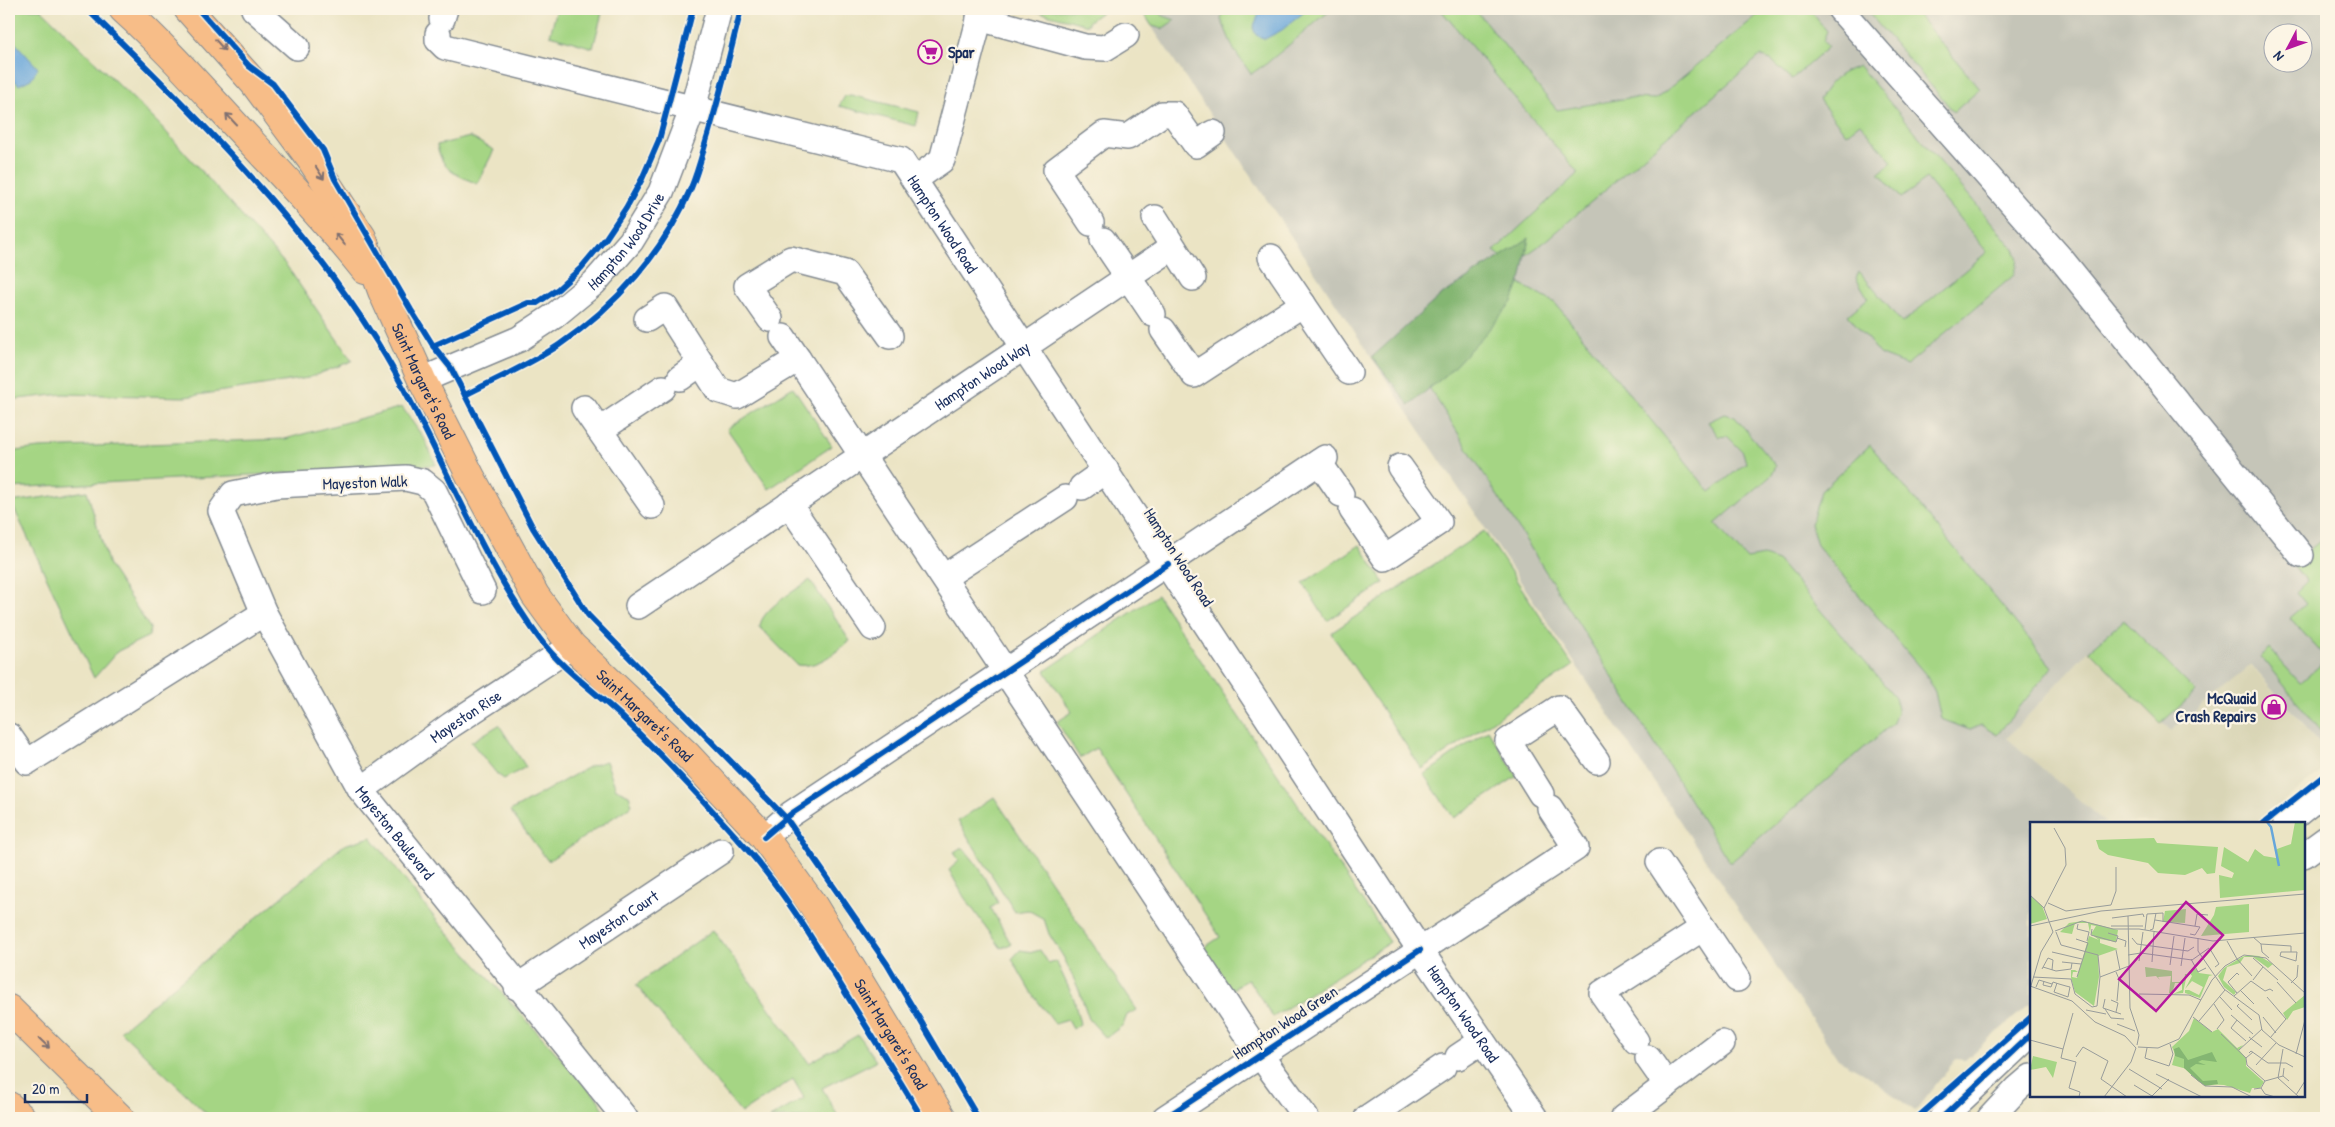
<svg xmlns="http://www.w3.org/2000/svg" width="2335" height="1127" font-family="'Patrick Hand',sans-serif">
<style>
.built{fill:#d9d5b6}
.industrial{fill:#c5c5b8;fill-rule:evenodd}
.green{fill:#a5d584;stroke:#608271}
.forest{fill:#84b672;stroke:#507268}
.water{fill:#67a6da;stroke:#416a9c}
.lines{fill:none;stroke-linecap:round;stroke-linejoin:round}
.minor-casing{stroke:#838a91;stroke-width:28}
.major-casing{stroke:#838a91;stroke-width:30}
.highway-casing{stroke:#838a91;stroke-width:30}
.minor{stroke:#fff;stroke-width:25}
.major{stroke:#f7bd88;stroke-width:28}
.highway{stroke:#f7bd88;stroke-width:28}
.cycleway-casing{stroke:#fcf5e5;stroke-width:9}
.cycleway{stroke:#0057b8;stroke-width:6}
.oneway{stroke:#7e6f71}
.labels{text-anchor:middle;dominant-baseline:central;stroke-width:4.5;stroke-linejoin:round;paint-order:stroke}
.poi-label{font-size:16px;font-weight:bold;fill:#1b2f5e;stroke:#fcf5e5;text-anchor:start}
.street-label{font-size:16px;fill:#1b2f5e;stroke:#fcf5e5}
.inset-river{fill:none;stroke:#67a6da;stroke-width:2.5}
.inset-road{fill:none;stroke:#989c9b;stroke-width:1}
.view{fill:#b5179e;fill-opacity:0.15;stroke:#b5179e;stroke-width:2.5}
.inset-edge{fill:none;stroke:#1b2f5e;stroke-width:2.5}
</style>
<rect width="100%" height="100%" fill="#fcf5e5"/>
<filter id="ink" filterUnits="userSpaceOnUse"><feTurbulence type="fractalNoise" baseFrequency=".02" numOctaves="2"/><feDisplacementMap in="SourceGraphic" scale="10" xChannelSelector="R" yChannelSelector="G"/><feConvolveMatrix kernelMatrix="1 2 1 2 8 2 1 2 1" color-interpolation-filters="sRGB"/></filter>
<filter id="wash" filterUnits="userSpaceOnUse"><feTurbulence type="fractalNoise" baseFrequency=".0096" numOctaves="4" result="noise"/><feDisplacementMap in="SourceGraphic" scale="20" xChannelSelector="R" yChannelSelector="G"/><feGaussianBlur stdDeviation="1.12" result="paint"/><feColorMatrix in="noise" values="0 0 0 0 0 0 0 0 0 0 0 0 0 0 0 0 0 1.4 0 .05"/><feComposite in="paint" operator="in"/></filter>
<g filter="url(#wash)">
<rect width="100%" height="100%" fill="#ebe4c4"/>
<polygon class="built" points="2089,650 2171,731 2250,665 2326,751 2326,767 2258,823 2106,823 2007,738"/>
<path class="industrial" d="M1140,9H2326V744L2323,747L2251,665L2171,731L2089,650L2007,738L2106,823H2031V1003L1965,1060L1956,1059L1915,1111L1862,1072L1838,1059ZM2272,32H2302V62H2272Z"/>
<g class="green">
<polygon points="9,9 41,9 159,124 286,265 352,361 308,378 185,397 63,394 9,400"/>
<polygon points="557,9 603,9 593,48 550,35"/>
<polygon points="1027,9 1105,9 1088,22 1088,25"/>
<polygon points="1141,9 1163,9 1161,15 1175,20 1162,29 1152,26"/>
<polygon points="1225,9 1332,9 1266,64 1251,74 1234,50 1221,19"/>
<polygon points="1440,9 1475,9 1557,110 1628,98 1656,99 1765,9 1809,9 1827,31 1823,41 1828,47 1792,79 1771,60 1760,56 1546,241 1512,265 1494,251 1578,173"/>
<polygon points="1865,9 1913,9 1980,89 1954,112"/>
<path d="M1859,66L2014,249L2018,260L2013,276L1907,365L1881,355L1848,315L1868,298L1856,278L1859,271L1902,323L1987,252L1927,179L1901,198L1879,173L1892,162L1860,123L1846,134L1819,100C1831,80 1837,74 1859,66Z"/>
<polygon points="851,95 919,112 916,126 839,106 845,96"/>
<path d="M470,137L494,150L477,184C454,173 443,172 437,145Z"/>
<polygon points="1485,265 1555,303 1710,492 1746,463 1743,452 1727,436 1719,437 1708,422 1724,414 1735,417 1776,466 1772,475 1715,524 1747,559 1763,556 1778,561 1895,697 1898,709 1892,724 1730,863 1401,343"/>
<polygon points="793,387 832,446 769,489 727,429"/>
<polygon points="402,407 425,440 436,465 9,488 9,452 39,448 285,439"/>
<polygon points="1870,445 2052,667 1997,735 1981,725 1970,730 1941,719 1935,692 1926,675 1817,545 1811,524 1821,491"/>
<polygon points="87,491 109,566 150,628 149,636 118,651 94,678 11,502"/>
<polygon points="1484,531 1573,666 1422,769 1331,633"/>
<polygon points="2320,541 2326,549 2326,658 2290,618 2306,604 2296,592 2307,581 2292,564"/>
<polygon points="1360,545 1384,583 1327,621 1303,583"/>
<path d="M810,580L850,641C834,653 818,668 797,665L760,627C760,610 796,590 810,580Z"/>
<polygon points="1157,595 1390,942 1273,1017 1248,979 1230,991 1202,949 1220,937 1096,748 1080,758 1057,722 1072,712 1045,671"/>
<polygon points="2124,620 2196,692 2161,723 2089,650"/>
<polygon points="2269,648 2300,683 2326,660 2326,737 2261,657"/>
<polygon points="499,725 526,767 504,779 497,774 471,742"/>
<polygon points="1488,730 1517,776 1454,818 1424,775"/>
<polygon points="606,761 616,789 629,795 632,805 548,861 510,811 590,766"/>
<polygon points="994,797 1137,1010 1127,1015 1123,1025 1106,1038 1089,1019 1079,990 1064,958 1049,934 1044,919 1028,910 1015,912 958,821"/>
<polygon points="371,837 438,922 597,1098 609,1118 211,1118 120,1031 344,845"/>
<path d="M962,847C978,864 989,881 998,903L991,908L1011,944L1001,948L964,897L949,870L959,861L954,852Z"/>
<polygon points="713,930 809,1063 858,1035 876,1061 822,1088 839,1118 770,1118 804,1098 793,1079 741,1113 636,985"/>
<polygon points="1020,950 1033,952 1040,950 1049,964 1056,961 1074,999 1080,1024 1073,1029 1068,1020 1055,1024 1031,992 1012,959"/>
</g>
<polygon class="forest" points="1529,238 1522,276 1512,302 1485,334 1446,375 1409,405 1372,357 1439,297"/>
<g class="water">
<polygon points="1269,9 1308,9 1282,30 1265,39 1256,35 1253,28 1259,14"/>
<polygon points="9,36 38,68 31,79 19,85 9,75"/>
</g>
</g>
<g filter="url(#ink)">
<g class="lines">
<g class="minor-casing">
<g id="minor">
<polyline points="254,9 297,47"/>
<polyline points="1840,9 2062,260 2301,555"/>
<polyline points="979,18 1085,47 1105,48 1126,35"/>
<polyline points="442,19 445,9"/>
<path id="s1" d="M438,34V40L445,47L901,160L1420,950L1535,1118"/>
<polyline points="914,180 942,160 982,9"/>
<polyline points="1155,218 1193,278"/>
<polyline points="1091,223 1056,170 1104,134 1128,137 1162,114 1174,114 1196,145 1213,133"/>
<polyline points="1103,240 1153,314"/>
<polyline points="1271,257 1349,372"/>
<polyline points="647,319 665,307 718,390 737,396 798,359 1260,1055 1306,1118"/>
<polyline points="770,319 747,286 791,259 845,273 890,336"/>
<polyline points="1163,330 1194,375 1303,304"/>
<polyline points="783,337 798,359"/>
<polyline points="680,378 701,363"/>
<path id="s2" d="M422,380L519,339L554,316L594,283L631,241L661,192L693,108L719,9"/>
<polyline points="584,408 652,506"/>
<polyline points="600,430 663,388"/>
<polyline points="1319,462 1341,494"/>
<polyline points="1082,487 1106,470"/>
<polyline points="789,504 873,628"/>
<polyline points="1352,510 1385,558 1439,522 1400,467"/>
<polyline points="944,577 1065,498"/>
<path id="s3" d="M483,591L434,491L423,482L406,478L276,485L233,494L221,511L264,613L361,790L625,1118"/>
<path id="s4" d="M638,606L1173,247"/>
<polyline points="9,736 27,762 264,613"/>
<path id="s5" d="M361,790L451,725L572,646"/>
<polyline points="1541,794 1508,741 1559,708 1597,761"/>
<polyline points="2286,823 2326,791"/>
<polyline points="764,837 791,814 1325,458"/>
<polyline points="2304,855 2326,839"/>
<polyline points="1659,862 1737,979"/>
<path id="s6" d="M517,987L721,851"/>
<polyline points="1636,1041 1602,993 1703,928"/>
<polyline points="1458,1057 1482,1041"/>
<polyline points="1648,1058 1667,1085"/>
<polyline points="1165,1118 1576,848 1550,808"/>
<polyline points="1367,1118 1443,1067"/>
<polyline points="1623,1118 1722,1043"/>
<polyline points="1942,1118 2031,1034"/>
<polyline points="1990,1118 2017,1089 2031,1077"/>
</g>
</g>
<g class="major-casing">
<g id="major">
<path d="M123,9C164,46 201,88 239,129C282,175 326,221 365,270"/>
<path id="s7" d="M188,9L254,83L312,161L362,237L382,291L422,380L472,479L535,595L572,646L688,756L764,837L813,905L942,1118"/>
</g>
</g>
<g class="highway-casing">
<g id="highway">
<polyline points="9,1009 120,1118"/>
<polyline points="9,1106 22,1118"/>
</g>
</g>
<use href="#minor" class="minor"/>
<use href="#major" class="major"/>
<use href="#highway" class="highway"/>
<g class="cycleway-casing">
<g id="cycleway">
<path d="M87,9C192,111 299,217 377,342C436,437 473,547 539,638C562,669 592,689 620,715C664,757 705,802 746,848C784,891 815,943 845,992C871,1034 897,1076 922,1118"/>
<polyline points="198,9 249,66 273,84 323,150 335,179 411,310 434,347 451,368 533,528 588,615 786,818 887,964 978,1118"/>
<polyline points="433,346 528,303 537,303 558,289 581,268 606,238 626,208 642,179 659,140 693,9"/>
<path d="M465,395C496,379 529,365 559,345C616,306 664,252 691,188C697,174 701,159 705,145C719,100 730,54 741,9"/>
<polyline points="2264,823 2326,774"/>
<polyline points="764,837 791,814 1168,564"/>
<polyline points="1165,1118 1420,950"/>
<polyline points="1917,1118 2031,1017"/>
<polyline points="1942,1118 2031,1034"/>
</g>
</g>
<use href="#cycleway" class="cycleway"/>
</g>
<defs><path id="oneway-shaft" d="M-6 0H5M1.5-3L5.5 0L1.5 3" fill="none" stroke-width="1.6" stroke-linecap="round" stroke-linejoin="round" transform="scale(1.25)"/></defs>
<g class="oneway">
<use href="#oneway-shaft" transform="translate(220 45) rotate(49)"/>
<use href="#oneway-shaft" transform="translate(231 119) rotate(-133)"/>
<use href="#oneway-shaft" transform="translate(320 173) rotate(57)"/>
<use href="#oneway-shaft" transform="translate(340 239) rotate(-129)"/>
<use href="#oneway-shaft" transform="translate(44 1043) rotate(44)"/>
</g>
</g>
<defs>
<g id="supermarket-ring" transform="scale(1.25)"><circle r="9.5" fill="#fcf5e5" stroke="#b5179e" stroke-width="1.5"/><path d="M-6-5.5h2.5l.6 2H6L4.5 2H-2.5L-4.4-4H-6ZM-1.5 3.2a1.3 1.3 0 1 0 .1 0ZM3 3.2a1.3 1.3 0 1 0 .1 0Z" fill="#b5179e"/></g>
<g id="shop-ring" transform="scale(1.25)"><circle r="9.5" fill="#fcf5e5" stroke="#b5179e" stroke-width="1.5"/><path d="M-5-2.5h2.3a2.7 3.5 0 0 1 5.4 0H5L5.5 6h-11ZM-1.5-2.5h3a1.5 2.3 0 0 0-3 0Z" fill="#b5179e"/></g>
</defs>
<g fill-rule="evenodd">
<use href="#supermarket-ring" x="930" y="52"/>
<use href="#shop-ring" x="2274" y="707"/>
</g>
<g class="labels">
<g class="poi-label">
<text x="948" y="52">Spar</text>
<text x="2256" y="698" text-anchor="end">McQuaid<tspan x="2256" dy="18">Crash Repairs</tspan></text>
</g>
<g class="street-label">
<text stroke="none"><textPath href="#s1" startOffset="562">Hampton Wood Road</textPath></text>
<text stroke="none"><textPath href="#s2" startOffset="252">Hampton Wood Drive</textPath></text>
<text stroke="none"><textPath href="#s4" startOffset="414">Hampton Wood Way</textPath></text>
<text stroke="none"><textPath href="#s7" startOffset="444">Saint Margaret's Road</textPath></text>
<text transform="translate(365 482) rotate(-2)">Mayeston Walk</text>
<text transform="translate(1179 557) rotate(57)">Hampton Wood Road</text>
<text stroke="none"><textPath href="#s7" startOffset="849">Saint Margaret's Road</textPath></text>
<text stroke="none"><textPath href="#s5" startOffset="128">Mayeston Rise</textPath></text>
<text stroke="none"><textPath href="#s3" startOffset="705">Mayeston Boulevard</textPath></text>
<text stroke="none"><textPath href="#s6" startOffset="122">Mayeston Court</textPath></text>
<text stroke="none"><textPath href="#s1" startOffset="1508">Hampton Wood Road</textPath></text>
<text transform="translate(1285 1022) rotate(-33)">Hampton Wood Green</text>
<text stroke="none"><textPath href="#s7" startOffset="1254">Saint Margaret's Road</textPath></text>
</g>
</g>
<g transform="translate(2030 822)">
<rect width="275" height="275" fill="#ebe4c4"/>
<path d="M265,0H275V68L190,76L189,53L202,56L204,51L191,44L194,25L218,40L225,27L234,34L246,36L247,27L261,22ZM124,16L127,21L188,25L185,51L177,52L172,46L155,53L128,51L118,41L78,33L69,27L66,18ZM0,73L12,84L17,97L0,102ZM219,82V110L171,114L184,93L186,85ZM156,87L155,101L133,100L135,89ZM53,99L88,108L86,120L70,117V121L88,127L68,134L69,155L64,184L45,170L41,156V148H45L48,150H43L42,155L47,156L59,114L69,118L61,112L66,104L61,103L60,111L58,101H45L42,112L30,110L39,101ZM218,133L229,134L243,142L238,146L223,135H214L210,141L197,145L193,158L206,170L204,173L194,165L188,154L194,146L212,135ZM115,145L142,149V160H154L155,152H157L153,171L143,172L152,168V161H145L142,172L139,171L141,154L128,155L130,158L126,154L116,155ZM164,145L169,151L183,153L179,154L170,176L155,171V168H159L169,173L173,165L162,159L155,167L162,154L159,150ZM275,173V185L263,189L257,198L253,191ZM164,196L182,210L188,207L207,226L213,223L209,228L216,236V244L234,260L230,266H222L220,271L194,263L173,262L157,247L142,243L145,232L142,225L159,209ZM3,234L27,240L23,256L16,245L0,248Z" fill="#a5d584"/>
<path d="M149,225L158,238L182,230L187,240L172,238L168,240L176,243L166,242L160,246L173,259L187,258L188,262L175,264L168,259L154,246V237L145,234L144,227Z" fill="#84b672"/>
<path class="inset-river" d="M237,0L241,5L249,44"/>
<path class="inset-road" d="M0,73L14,86L23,110M18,81L36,89L81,83L86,69V45M14,86L36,43L35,26L24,6M98,94L100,186L109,213L107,223M82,96L113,92L114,95M125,98L170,105L165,113L160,112M48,102L47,107L59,110L57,119M0,104L71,89L275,72M81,104H113M165,104L167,92L178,93M62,107L61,113L86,120L88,114L78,111M115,108L117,92L133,91V100M120,108L123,107L126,91M25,109L52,99L83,107H109L183,119L275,111M223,115L231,122L261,124V130M87,116L96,119L95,125M102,116L107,122L158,129L164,125M168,116V129L194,167L229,193L232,208L249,223L275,235M46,117L58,121L47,155M197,119L207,137L222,154M231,122L232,130L239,136M180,127L189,142L185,145M86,128L90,148M22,130L52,137M251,130H267L266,139L250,134ZM98,133L111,131L162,138L179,126M223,136L248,158M161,137L168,150L176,146M109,139L113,110M32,140L51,142M122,140L124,110M140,143L144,114M151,144L155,116M13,145L26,149L41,147L42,141M12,147L18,136L23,138L22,148M86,150L89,157L87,179M3,155L41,157L45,172L62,185L67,184L70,155L68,133L31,123L26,110M70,155L99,144M223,158L233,145M14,159L13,163L21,165L23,160L29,162L36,164L40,165L38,175L24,170L27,161M247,160L266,181M261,161L267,155L268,143M0,164L42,179L65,200L95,214L106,226M6,165L9,158L22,162M0,167L11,130L23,110M210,168L224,182M207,171L198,160L207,151L209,153M109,172L159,173L171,178M204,174L221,159L235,169L240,167L243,169M190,175L202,188M237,175L256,197L240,216M75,177L73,186L91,192M81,178L88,181L86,190M184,182L194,198L187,207M209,182L207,184L222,198M75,187L81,196L94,197M56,188L76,192M201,193L223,212M163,195L182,210M233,195L246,211M207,198L201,206L216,219M169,199L195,168M87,202L105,209M191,212L216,236L223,230M219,215L232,225M0,218L33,227L31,236L46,240L39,266L50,270L49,275M108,225L128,226L149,217L182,158L195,144L214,133L236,136L275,171M117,226L115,236L139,244L143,232L140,222M33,227L43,191M253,227L248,256L269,275M209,228L232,207M219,231L221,229L238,241H256L263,245M266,232L275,198M46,235L53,225L78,239L71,257L97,275M216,236L217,243L235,259L231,266L224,267M226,243L246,221M254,246L253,254L259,259M99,247L132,267M126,252L172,275M161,253L175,264L202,265L222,275M235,259L253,254M104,263L122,274M231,266L235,272L245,275M266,273L275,259M74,275L101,240L106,226M121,275L139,257"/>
<path class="view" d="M156,80L193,113L126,189L89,157Z"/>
<rect width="275" height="275" class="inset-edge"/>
</g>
<rect width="2335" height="1127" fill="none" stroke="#fcf5e5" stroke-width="30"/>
<g transform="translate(2288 48) rotate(229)"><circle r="24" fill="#fcf5e5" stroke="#a2a6af"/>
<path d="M0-4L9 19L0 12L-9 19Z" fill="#b5179e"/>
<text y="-8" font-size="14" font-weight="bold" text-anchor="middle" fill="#1b2f5e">N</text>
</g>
<path d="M25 1094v8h62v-8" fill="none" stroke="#1b2f5e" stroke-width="2.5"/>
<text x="32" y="1094" font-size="15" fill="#1b2f5e" stroke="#fcf5e5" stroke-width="4" paint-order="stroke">20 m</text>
</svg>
